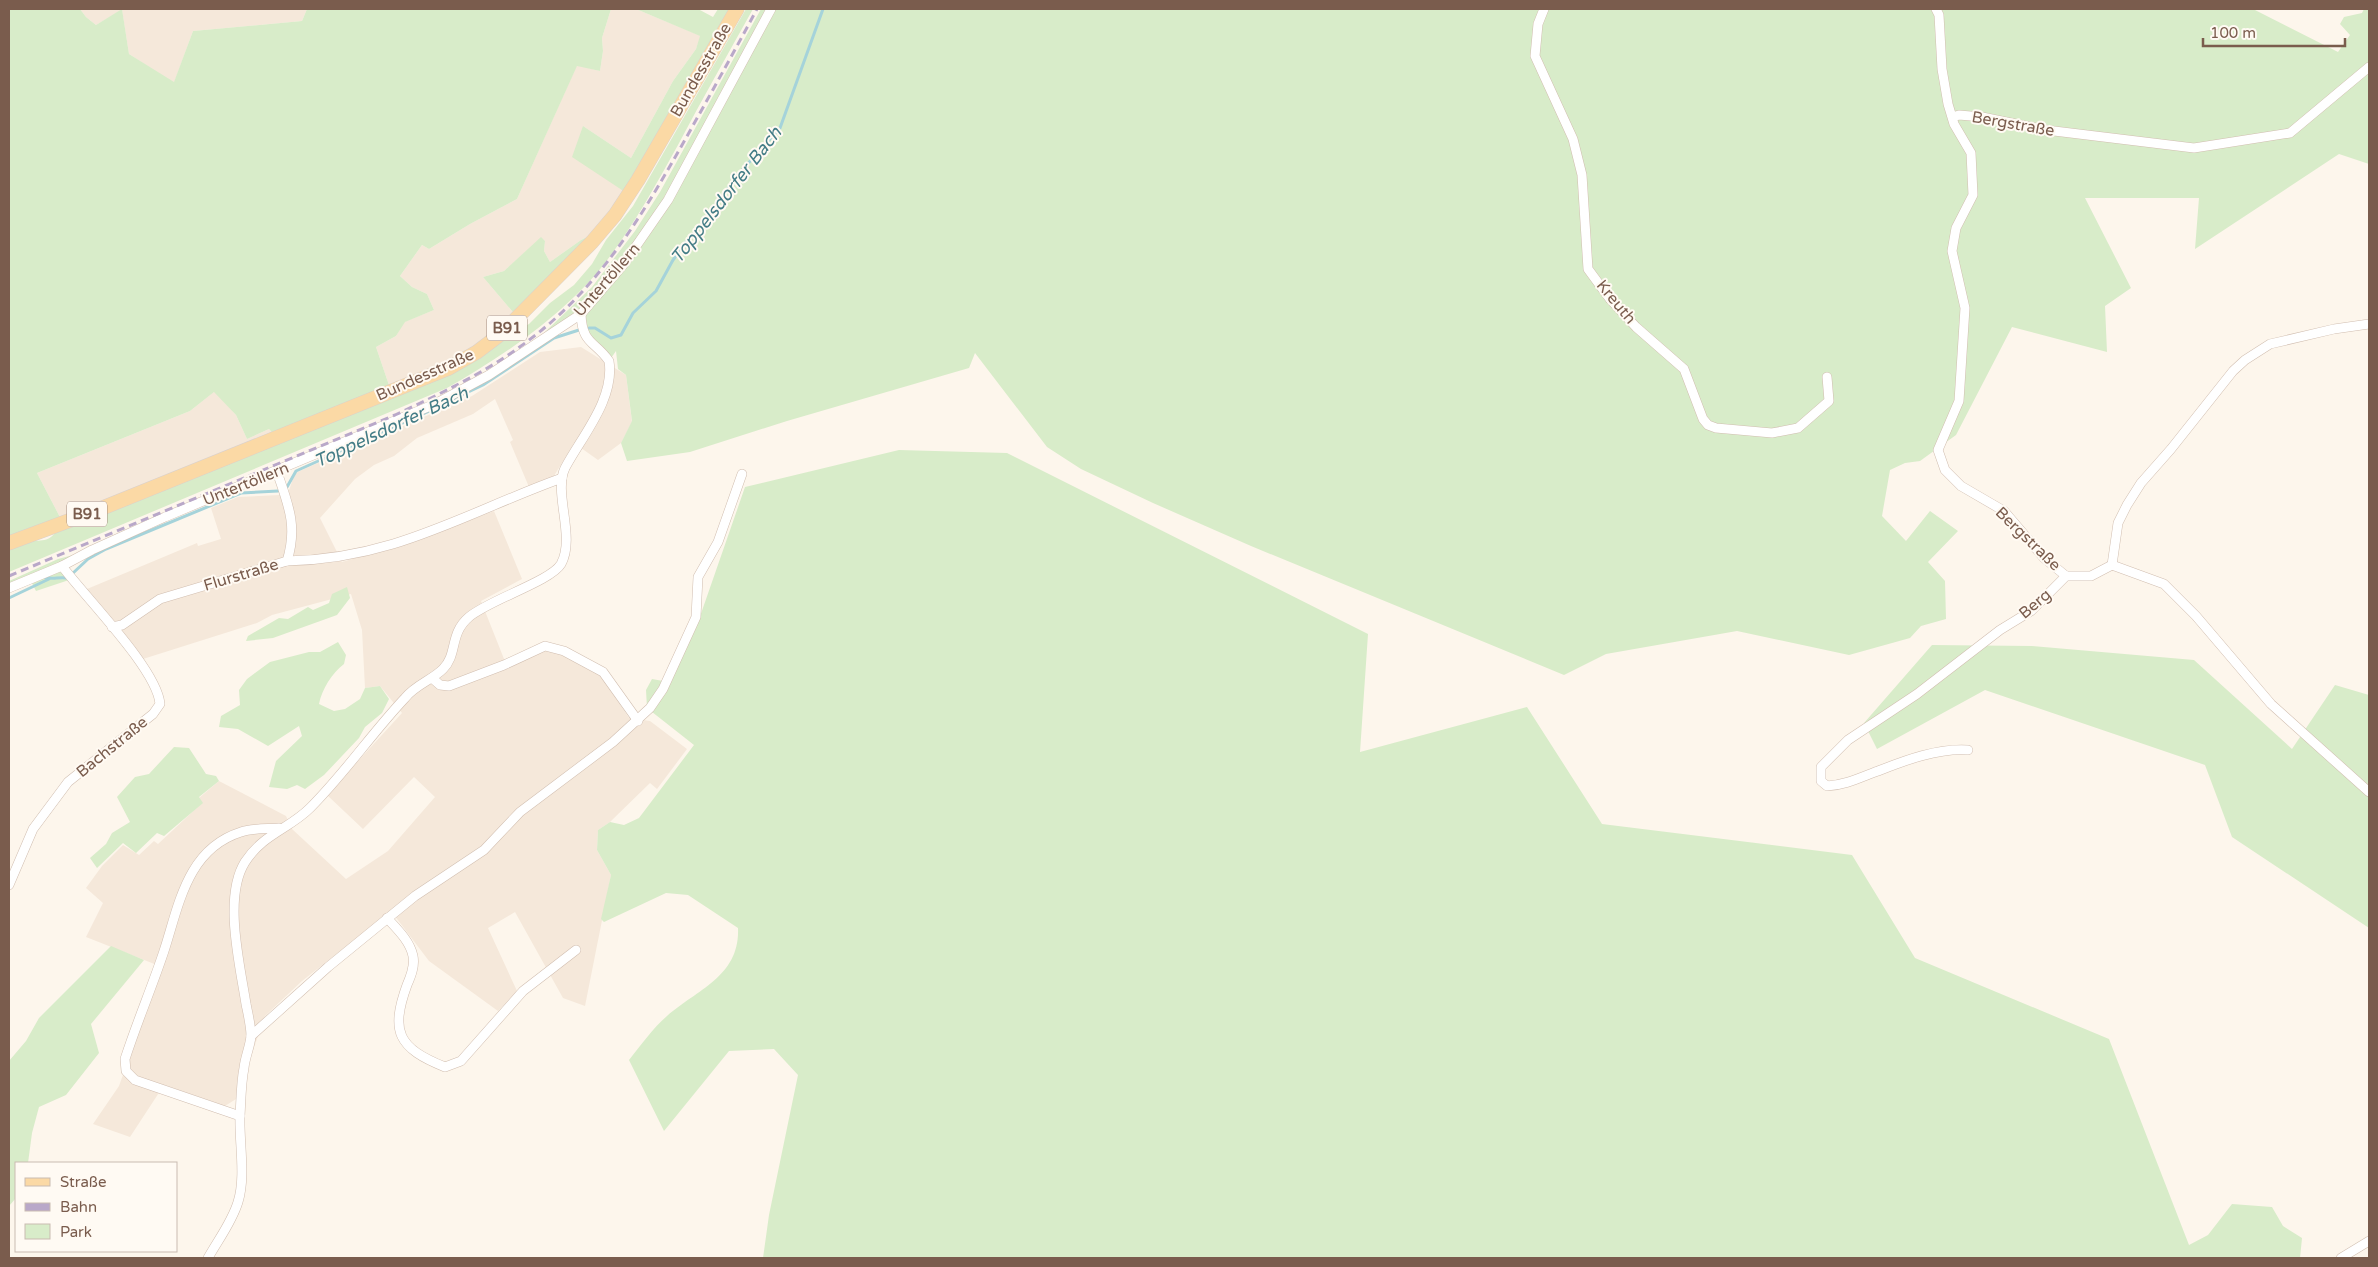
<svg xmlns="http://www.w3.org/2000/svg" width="2378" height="1267" font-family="'Varela Round',sans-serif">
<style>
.residential{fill:#f5e8da}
.green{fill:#d8ecc9}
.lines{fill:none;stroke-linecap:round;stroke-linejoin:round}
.stream{stroke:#a5d3da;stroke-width:3}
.street-casing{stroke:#d1beb0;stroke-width:10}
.primary-casing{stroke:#dad1cd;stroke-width:15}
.street{stroke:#fff;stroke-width:9}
.primary{stroke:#fbd9a5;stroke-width:14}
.rail{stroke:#b9a8c9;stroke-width:3;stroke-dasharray:8 5;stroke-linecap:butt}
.labels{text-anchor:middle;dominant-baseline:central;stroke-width:4;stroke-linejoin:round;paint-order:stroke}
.shield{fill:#fffaf3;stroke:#a28b7f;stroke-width:1}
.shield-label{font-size:15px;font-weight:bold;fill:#7a5c4d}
.street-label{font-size:16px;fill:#7a5c4d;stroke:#fffaf3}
.water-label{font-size:18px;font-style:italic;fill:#437c86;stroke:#fffaf3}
</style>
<rect width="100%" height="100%" fill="#fdf6ec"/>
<g class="residential">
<polygon points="80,9 307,9 302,21 193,31 174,83 129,54 122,10 96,25 86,17"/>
<polygon points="611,9 636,9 701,36 696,49 673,81 631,158 583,126 628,194 605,228 581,240 550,262 544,251 545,241 541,238 504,271 483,277 518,318 502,333 391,391 376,347 396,336 404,322 434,310 427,294 412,287 400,276 422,245 429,249 470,224 517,199 577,65 600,71 603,51 602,38"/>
<polygon points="581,347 626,375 632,422 621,443 598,460 574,443 554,476 529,487 510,442 513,440 495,399 473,414 417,438 394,456 374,465 355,479 320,518 342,562 421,539 494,511 522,579 481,601 508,669 542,650 563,655 600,674 629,718 650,721 687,749 657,789 650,783 610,822 598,830 597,850 611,875 585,1006 563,998 515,912 488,928 517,991 498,1011 429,961 391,911 302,981 265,1016 236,1099 225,1106 164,1085 130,1137 93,1124 119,1086 162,967 86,937 103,903 86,888 102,866 123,845 139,855 154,841 158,844 202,803 199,798 219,781 286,816 292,829 346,879 388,851 435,797 414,777 363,829 327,795 402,713 380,686 365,688 362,630 351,594 272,615 257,623 143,659 87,589 197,543 198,546 221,539 211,508 238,497 280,495 288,493 295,473 472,396 540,352"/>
<polygon points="215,391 236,415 247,439 269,429 276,437 63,523 37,473 190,411"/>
</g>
<g class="green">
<polygon points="9,9 80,9 86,17 96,25 122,9 129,54 174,82 193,31 302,21 307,9 611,9 602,38 603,51 600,71 577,66 517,199 470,224 429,249 422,245 400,276 412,287 427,294 434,310 405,322 396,336 376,347 391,391 276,437 269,429 247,439 236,415 214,392 190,411 37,473 63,523 9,543"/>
<polygon points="636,9 698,9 713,17 718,9 737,9 628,194 572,157 583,126 631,158 673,81 696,49 700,36"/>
<path d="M746,9H753C728,54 702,99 678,145C653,190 622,247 587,284C547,326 498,359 447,388L9,572V548C14,546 19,544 24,542C37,539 49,544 56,531L507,336L529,324L550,303L574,285L592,264L606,240L633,206Z"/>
<polygon points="761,9 2253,9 2338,52 2350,35 2340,24 2344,17 2362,13 2364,9 2369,9 2369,164 2339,154 2195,249 2199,198 2085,198 2131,288 2105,306 2107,352 2012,327 1956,435 1920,461 1905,463 1890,470 1882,516 1906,541 1930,511 1958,531 1928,562 1945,581 1946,619 1921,626 1910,638 1849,655 1737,631 1606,654 1564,675 1251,546 1153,503 1081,469 1047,447 975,353 969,368 787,421 690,452 627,461 621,443 632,421 626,375 618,369 616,351 609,361 596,349 581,315 537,343 546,331 592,287 635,231 660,192"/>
<polygon points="605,228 518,318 483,277 504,271 541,237 545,241 544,251 550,262 581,240"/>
<path d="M899,450L1007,453L1368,634L1360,752L1527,707L1602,824L1852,855L1915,958L2109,1039L2189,1245L2208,1235L2232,1204L2272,1207L2283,1226L2302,1238L2300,1258H763L769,1215L798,1075L774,1049L729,1051L664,1131L629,1060C641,1045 653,1028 667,1016C698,989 740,976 738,928L688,895L666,893L604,922L601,919L611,875L597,850L598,830L610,822L624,825L639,818L694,745L647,708L646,690L652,679L663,681L696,628L745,487Z"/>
<polygon points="92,550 63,566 72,579 36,591 30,579 9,588 9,581 58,559"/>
<polygon points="347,587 350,598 337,615 273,638 246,641 248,636 279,618 288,619 308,607 313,610 329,603 332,594"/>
<path d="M338,642L346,655L344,664C332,673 322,689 319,704L334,711L345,709L360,699L365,688L380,686L389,699L382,713L365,727L359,738L324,775L305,789L297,785L287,789L269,787L276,761L302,736L299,726L268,746L238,729L219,727L221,716L240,705L239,690L247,679L270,662L309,652H320Z"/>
<polygon points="1932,645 2032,646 2194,660 2292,749 2335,685 2369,695 2369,928 2232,837 2205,765 1985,690 1877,749 1864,723"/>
<polygon points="174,747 189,748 206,774 216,776 219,781 199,797 203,803 164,836 157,833 136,853 123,843 97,868 90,858 106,844 112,833 130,822 117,797 135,777 149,774"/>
<polygon points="111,946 144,960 91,1024 99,1053 66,1095 39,1107 32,1133 28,1163 16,1163 16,1198 9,1206 9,1061 26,1041 39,1018"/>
</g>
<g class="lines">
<g class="stream">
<polyline points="589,328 595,328 611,338 621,335 633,313 656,291 673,260 686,242 706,220 735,178 780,128 823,9"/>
<polyline points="441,405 483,385 554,338 579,330"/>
<polyline points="287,487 296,471 434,409"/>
<polyline points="72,574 88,559 106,549 241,493 278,491"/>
<path d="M44,577C51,580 58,577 66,578"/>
<polyline points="9,598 49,579"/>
</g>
<g class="street-casing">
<g id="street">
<polyline points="1544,9 1538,24 1535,56 1573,139 1582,175 1588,269 1610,299 1636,327 1684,369 1703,419 1708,425 1716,428 1772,433 1798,428 1829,401 1827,377"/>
<polyline points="1936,9 1939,15 1942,69 1948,104 1954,124 1971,153 1973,195 1956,228 1952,251 1965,308 1959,401 1938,450 1945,470 1961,486 2004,511 2044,558 2066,576"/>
<polyline points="1953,117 1959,115 1982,117 2046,130 2194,148 2290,133 2369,67"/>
<path d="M287,561C395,559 465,513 562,478"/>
<polyline points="2112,565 2118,523 2127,505 2141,483 2171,449 2233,371 2245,360 2270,344 2334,329 2369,324"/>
<polyline points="2112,565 2164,584 2196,616 2271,704 2369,792"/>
<polyline points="9,588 62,566 92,550 165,517 435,404 489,375 581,314 623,265 668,200 771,9"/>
<path d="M112,627L122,625L160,599L287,561C298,526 288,504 277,472"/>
<polyline points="432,678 440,685 449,686 504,665 545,646 564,651 603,672 638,721"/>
<path d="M1968,750C1938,748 1906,760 1878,771C1861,777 1846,785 1827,786L1821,781V767L1848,740L1917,694L2000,630L2031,611L2066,576H2091L2112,565"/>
<path d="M9,885L33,829L68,782L153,714L160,704C157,669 85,597 62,566"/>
<path d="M387,918C397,929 410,941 413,956C415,966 411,976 407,985C390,1032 398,1048 445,1067L461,1061L523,991L576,950"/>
<polyline points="251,1036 328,967 415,896 484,850 520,812 613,742 650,708 663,689 696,617 698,577 718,542 742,474"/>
<path d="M240,1116L135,1080L126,1071L125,1059C137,1022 152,987 164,951C179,905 187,849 241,832C252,828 267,829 279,828"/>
<path d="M208,1258C218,1240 232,1222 238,1202C246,1177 239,1142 240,1116C241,1100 241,1083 244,1068C245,1057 250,1047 251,1036C251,1026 248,1014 246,1004C240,965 223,897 245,862C263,834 289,829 310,808C345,773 372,733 405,698C415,685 432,680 443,669C458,654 449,634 469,617C489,600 551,581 561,564C576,537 553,493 565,468C582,436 615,399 609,361C595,341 582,344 581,314"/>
<polyline points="2341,1258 2369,1241"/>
</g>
</g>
<g class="primary-casing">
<polyline id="primary" points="9,543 95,511 449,368 477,352 502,333 592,242 615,215 638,180 737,9"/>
</g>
<use href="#street" class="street"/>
<use href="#primary" class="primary"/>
<path class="rail" d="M9,576L395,415C444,392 491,370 533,337C601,285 645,211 686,138C710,95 734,52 757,9"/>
</g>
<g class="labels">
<g class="shield">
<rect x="487" y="315.5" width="40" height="25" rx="4"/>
<rect x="67" y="501.5" width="40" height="25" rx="4"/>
</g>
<g class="shield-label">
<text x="507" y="328">B91</text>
<text x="87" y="514">B91</text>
</g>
<g class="street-label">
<text transform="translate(701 70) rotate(-60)">Bundesstraße</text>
<text transform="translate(2013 124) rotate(10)">Bergstraße</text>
<text transform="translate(607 280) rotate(-49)">Untertöllern</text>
<text transform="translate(1616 302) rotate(50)">Kreuth</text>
<text transform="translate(425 375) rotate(-24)">Bundesstraße</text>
<text transform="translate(246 484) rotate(-22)">Untertöllern</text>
<text transform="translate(2028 539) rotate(44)">Bergstraße</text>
<text transform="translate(241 575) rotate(-17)">Flurstraße</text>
<text transform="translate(2035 604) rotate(-40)">Berg</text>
<text transform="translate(112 747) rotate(-39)">Bachstraße</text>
</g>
<g class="water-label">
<text transform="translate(726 195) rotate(-52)">Toppelsdorfer Bach</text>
<text transform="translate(391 427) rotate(-25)">Toppelsdorfer Bach</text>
</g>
</g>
<rect width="2378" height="1267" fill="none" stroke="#7a5c4d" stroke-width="20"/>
<rect x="15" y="1162" width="162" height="90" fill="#fffaf3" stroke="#cabbb1"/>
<rect x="25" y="1178" width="25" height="8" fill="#fbd9a5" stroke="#cabbb1"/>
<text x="60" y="1187" font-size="15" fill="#7a5c4d">Straße</text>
<rect x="25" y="1203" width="25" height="8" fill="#b9a8c9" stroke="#cabbb1"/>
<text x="60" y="1212" font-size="15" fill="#7a5c4d">Bahn</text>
<rect x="25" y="1224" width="25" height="15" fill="#d8ecc9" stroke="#cabbb1"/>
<text x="60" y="1237" font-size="15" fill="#7a5c4d">Park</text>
<path d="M2203 38v8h142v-8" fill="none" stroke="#7a5c4d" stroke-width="2.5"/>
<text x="2210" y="38" font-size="15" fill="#7a5c4d" stroke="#fffaf3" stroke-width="4" paint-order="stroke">100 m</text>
</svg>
